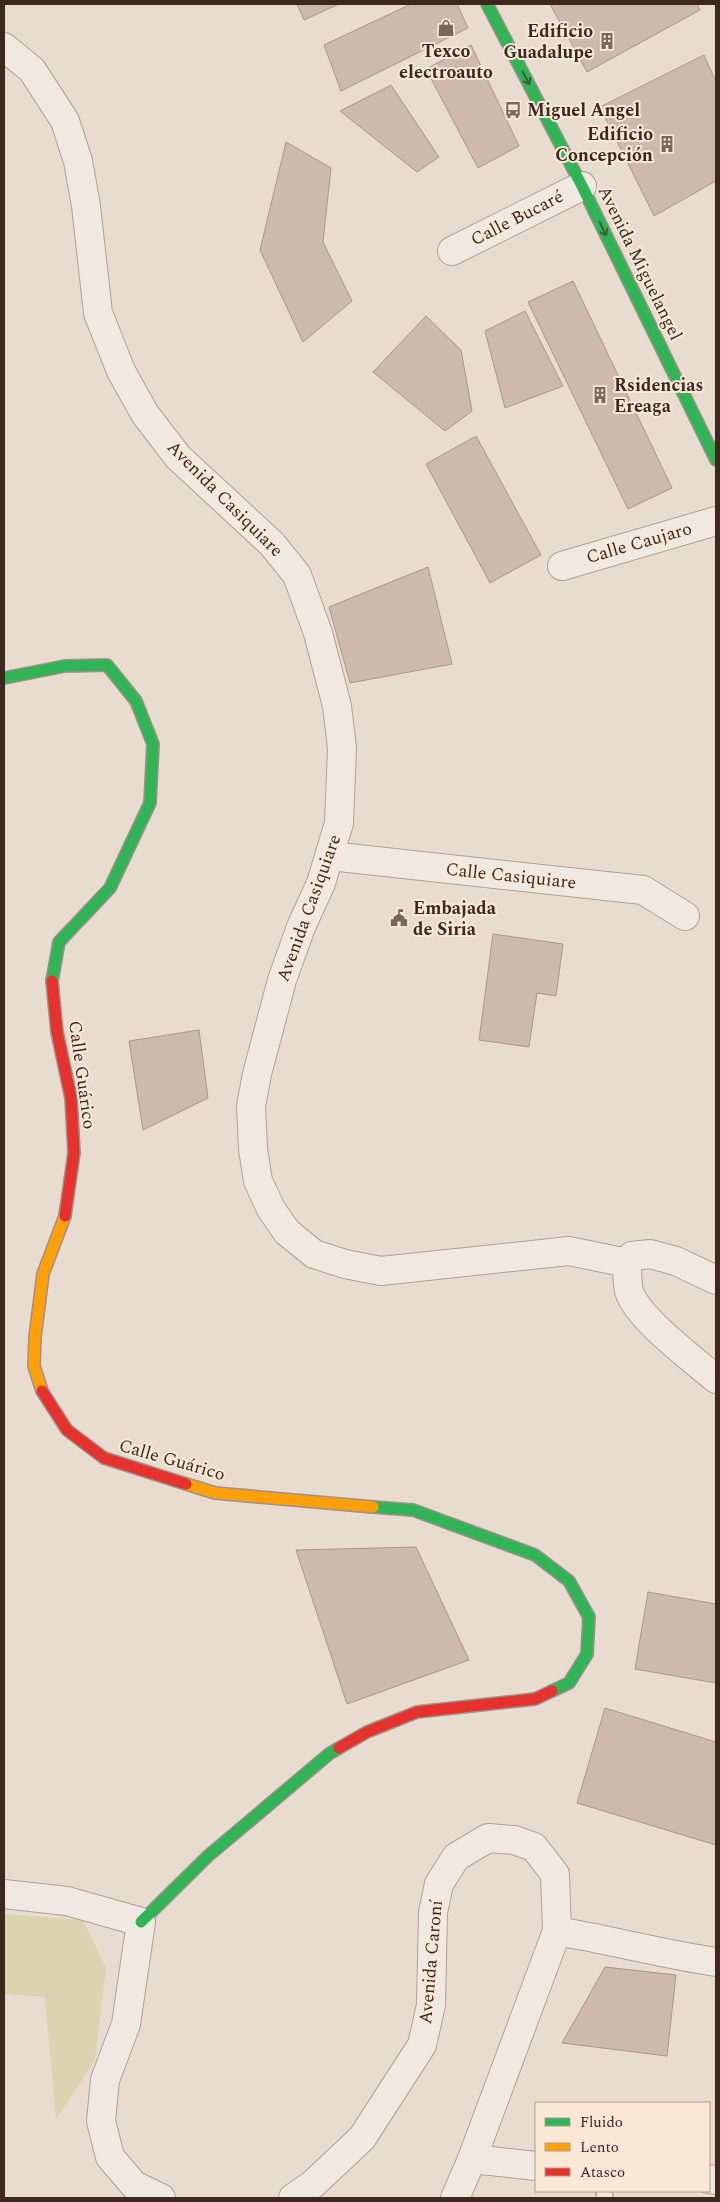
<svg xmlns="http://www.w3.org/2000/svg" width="720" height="2202" font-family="Spectral,serif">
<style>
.green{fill:#dcd4b1}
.building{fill:#ccb9b0;stroke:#a9978e}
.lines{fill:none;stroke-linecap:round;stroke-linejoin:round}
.lane-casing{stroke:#aea198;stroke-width:18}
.street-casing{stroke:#aea198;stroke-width:30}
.fast-casing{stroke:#9d9188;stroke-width:14}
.slow-casing{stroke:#9d9188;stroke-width:14}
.jam-casing{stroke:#9d9188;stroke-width:14}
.lane{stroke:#f0e9e2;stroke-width:15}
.street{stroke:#f0e9e2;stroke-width:28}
.fast{stroke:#30b455;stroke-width:11}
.slow{stroke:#ff9f0a;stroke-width:11}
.jam{stroke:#e5322d;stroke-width:11}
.oneway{stroke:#385f34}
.labels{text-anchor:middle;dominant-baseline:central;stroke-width:4;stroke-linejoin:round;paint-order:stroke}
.poi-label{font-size:18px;font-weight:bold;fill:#3e271e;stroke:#f9e8d6;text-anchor:start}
.street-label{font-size:18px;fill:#3e271e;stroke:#f9e8d6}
</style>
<rect width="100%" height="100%" fill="#e8dcd0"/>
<polygon class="green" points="4,1914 83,1920 106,1968 95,2061 56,2119 45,1997 4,1994"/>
<g class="building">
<polygon points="297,4 339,4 304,20"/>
<polygon points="411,4 457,4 468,28 341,91 324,45"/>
<polygon points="550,4 697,4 700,10 587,72"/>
<polygon points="471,45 519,146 478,168 426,69"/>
<polygon points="704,55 716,82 716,181 654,216 600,107"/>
<polygon points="391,85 439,157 417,172 340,111"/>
<polygon points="286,142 331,168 323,242 352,301 303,342 260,250"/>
<polygon points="573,281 672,488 628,509 528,302"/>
<polygon points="525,311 563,386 505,408 485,331"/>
<polygon points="426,316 461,350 472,411 445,431 373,372"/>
<polygon points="476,436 541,555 490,583 426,464"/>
<polygon points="428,567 452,664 350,683 329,607"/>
<polygon points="493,934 563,944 556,996 537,993 529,1047 479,1040"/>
<polygon points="199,1030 208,1098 143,1130 129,1041"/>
<polygon points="416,1547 469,1660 347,1704 296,1550"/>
<polygon points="648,1592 716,1604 716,1683 635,1669"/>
<polygon points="605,1708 716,1742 716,1845 577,1803"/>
<polygon points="605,1967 676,1975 667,2056 562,2043"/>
</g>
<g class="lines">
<g class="lane-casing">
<polyline id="lane" points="604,2191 605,2198"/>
</g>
<g class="street-casing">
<g id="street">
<polyline points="4,47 32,70 65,121 78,161 86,206 98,313 121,371 145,414 178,457 272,544 297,575 318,633 337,706 342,748 339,823 321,883 301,927 282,980 257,1074 251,1106 253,1149 258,1181 271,1209 287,1232 314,1254 345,1264 381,1271 569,1251 627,1263"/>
<polyline points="452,251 582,186"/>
<polyline points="562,566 716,521"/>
<polyline points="330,856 643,890 685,916"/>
<path d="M627,1263C627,1272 627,1282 629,1291C637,1318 694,1360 716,1379"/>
<polyline points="627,1263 632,1256 650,1254 676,1261 716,1280"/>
<polyline points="4,1894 67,1901 141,1922 126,2024 105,2080 101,2121 110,2157 134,2185 161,2198"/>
<polyline points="472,2159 536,2166"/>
<polyline points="709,2179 716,2180"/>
<polyline points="293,2198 313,2184 362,2138 422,2045 431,2005 433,1912 439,1884 456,1857 488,1838 514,1840 534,1847 555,1874 557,1931"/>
<path d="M455,2198L472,2159L557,1931C610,1940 663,1954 716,1962"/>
</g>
</g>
<g class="fast-casing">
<g id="fast">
<polyline points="487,4 582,186 716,460"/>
<polyline points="4,678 65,666 107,665 136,701 153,744 150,803 110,888 59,942 52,981"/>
<polyline points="373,1507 413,1510 535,1555 569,1581 589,1617 587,1654 569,1683 552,1691"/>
<polyline points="141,1922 208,1856 329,1754 339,1748"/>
</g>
</g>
<g class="slow-casing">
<g id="slow">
<polyline points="42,1391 34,1366 35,1337 43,1274 65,1216"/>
<polyline points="186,1484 215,1493 373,1507"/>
</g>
</g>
<g class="jam-casing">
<g id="jam">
<polyline points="52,981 57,1032 71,1098 74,1153 65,1216"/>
<polyline points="42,1391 67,1430 104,1458 186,1484"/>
<polyline points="339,1748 367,1732 417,1712 535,1699 552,1691"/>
</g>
</g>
<use href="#lane" class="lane"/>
<use href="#street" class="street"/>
<use href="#fast" class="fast"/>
<use href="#slow" class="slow"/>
<use href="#jam" class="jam"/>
</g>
<defs><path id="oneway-shaft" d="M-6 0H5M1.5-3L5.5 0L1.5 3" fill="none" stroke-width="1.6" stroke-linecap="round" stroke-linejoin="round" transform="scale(1.25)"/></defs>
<g class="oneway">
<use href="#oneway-shaft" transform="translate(526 78) rotate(62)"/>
<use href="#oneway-shaft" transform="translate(603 229) rotate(64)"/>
</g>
<defs>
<g id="shop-bare" transform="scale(1.35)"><path d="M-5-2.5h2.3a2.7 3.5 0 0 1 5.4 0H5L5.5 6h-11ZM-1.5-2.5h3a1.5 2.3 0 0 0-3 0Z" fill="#7a665c" stroke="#f9e8d6" stroke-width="2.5" paint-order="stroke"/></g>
<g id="building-bare" transform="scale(1.35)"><path d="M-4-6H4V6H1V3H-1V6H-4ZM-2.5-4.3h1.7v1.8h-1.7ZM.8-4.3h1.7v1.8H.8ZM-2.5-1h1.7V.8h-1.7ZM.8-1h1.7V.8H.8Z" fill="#7a665c" stroke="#f9e8d6" stroke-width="2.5" paint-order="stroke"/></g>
<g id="bus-bare" transform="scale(1.35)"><path d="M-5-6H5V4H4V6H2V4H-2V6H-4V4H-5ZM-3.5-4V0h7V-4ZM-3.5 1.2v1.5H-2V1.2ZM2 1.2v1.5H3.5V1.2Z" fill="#7a665c" stroke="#f9e8d6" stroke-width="2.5" paint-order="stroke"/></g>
<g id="civic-bare" transform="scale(1.35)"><path d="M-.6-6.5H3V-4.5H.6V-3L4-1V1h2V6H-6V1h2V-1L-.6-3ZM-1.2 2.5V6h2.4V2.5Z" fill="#7a665c" stroke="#f9e8d6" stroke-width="2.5" paint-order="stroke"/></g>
</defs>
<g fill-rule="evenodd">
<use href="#shop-bare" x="446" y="28"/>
<use href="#building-bare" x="607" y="41"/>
<use href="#bus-bare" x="513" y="110"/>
<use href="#building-bare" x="667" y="144"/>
<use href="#building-bare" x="600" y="395"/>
<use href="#civic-bare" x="399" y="918"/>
</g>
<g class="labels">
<g class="poi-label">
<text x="593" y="31" text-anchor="end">Edificio<tspan x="593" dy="21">Guadalupe</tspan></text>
<text x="446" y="51" text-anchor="middle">Texco<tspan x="446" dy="21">electroauto</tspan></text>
<text x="527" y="110">Miguel Angel</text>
<text x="653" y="134" text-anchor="end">Edificio<tspan x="653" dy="21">Concepción</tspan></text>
<text x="614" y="385">Rsidencias<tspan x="614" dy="21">Ereaga</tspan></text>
<text x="413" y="908">Embajada<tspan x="413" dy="21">de Siria</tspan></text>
</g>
<g class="street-label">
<text transform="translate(517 218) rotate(-27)">Calle Bucaré</text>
<text transform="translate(640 263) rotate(64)">Avenida Miguelangel</text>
<text transform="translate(225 499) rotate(45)">Avenida Casiquiare</text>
<text transform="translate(639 543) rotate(-16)">Calle Caujaro</text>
<text transform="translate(511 876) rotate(6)">Calle Casiquiare</text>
<text transform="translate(309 908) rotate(-70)">Avenida Casiquiare</text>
<text transform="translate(82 1075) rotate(82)">Calle Guárico</text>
<text transform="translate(172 1460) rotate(16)">Calle Guárico</text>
<text transform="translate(431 1962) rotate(-85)">Avenida Caroní</text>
</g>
</g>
<rect width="720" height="2202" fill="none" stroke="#3e271e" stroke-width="10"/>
<rect x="535" y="2102" width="175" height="90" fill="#f9e8d6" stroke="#ae9b8c"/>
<rect x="545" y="2118" width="25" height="8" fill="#30b455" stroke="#ae9b8c"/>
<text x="580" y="2127" font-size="15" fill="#3e271e">Fluido</text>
<rect x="545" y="2143" width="25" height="8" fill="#ff9f0a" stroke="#ae9b8c"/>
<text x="580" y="2152" font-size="15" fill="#3e271e">Lento</text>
<rect x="545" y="2168" width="25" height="8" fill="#e5322d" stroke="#ae9b8c"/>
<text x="580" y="2177" font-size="15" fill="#3e271e">Atasco</text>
</svg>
